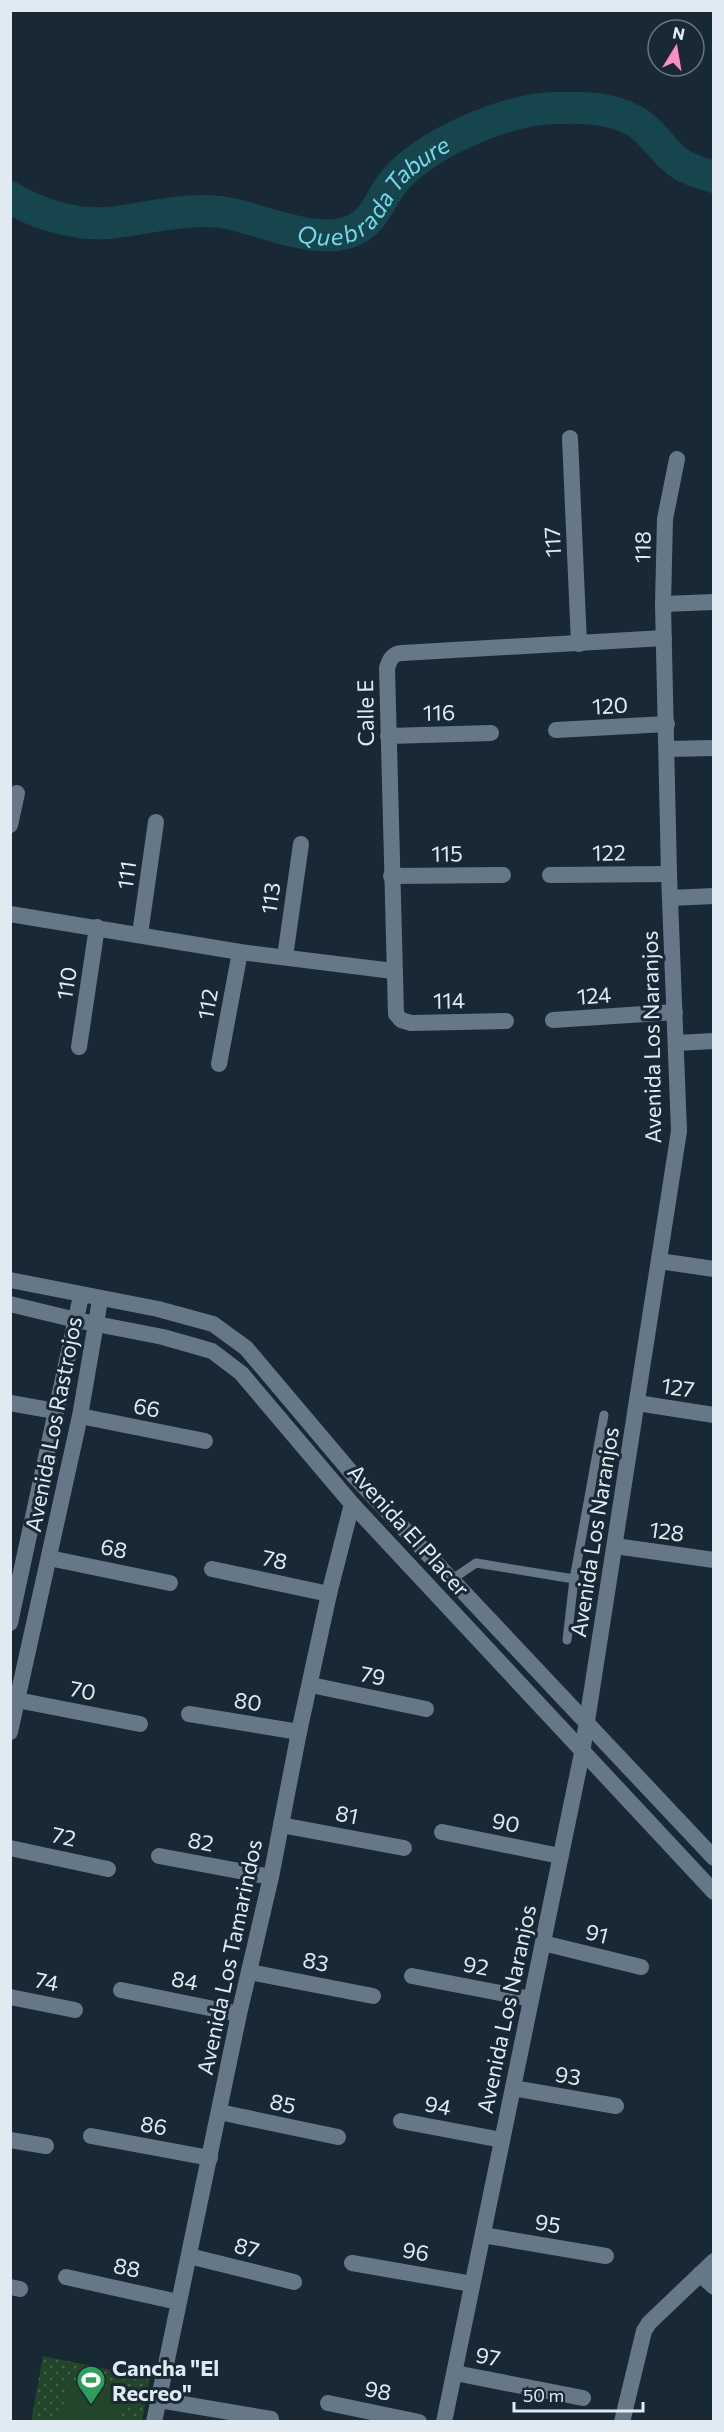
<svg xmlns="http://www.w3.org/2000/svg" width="724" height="2432" font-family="Commissioner,sans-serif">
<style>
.park{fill:url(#park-dots)}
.pitch{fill:#23462b}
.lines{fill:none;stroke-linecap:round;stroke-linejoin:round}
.river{stroke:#16454d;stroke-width:32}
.service{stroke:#667887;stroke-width:9}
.minor{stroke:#667887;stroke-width:16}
.tertiary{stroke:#667887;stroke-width:16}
.labels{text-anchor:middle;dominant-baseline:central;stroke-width:6;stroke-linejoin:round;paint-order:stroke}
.street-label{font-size:22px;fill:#e0eaf2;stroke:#192835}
.poi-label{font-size:22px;font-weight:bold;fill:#e0eaf2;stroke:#192835;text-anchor:start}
.water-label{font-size:24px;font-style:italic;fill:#75d7e8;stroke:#192835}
</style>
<defs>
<pattern id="park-dots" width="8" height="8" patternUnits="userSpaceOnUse" patternTransform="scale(1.5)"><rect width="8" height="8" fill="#23462b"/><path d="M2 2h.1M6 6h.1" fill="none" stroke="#43614a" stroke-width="1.8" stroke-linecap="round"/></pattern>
</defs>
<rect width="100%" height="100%" fill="#192835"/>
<polygon class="park" points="43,2356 150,2378 142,2421 31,2422"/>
<polygon class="pitch" points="69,2381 122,2391 116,2421 60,2421"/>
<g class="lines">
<path class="river" id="s1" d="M10,197C36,214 74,225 106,223C150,219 192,204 236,215C269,223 324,247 356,229C376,219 381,196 395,180C427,143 505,110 553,108C580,107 609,107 633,120C650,129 659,145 673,158C683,168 700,173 714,177"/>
<g class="service">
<polyline points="451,1580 476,1563 574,1579 604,1415"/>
<polyline points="567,1640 574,1579"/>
</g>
<g class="minor">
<polyline points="570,438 579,644"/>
<polyline points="663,604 714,602"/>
<polyline points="556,730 667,724"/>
<polyline points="388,736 491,733"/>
<polyline points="667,749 714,748"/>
<polyline points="10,825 17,793"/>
<polyline points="550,875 669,874"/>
<polyline points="391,876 503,875"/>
<polyline points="670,898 714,896"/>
<polyline points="10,914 240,952 393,971"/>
<polyline points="140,934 156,822"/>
<polyline points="285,957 301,844"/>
<polyline points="553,1020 675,1012"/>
<path d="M506,1021L411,1023L401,1020L396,1014L387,668C390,659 392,654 402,653L664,638"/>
<polyline points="676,1043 714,1041"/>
<polyline points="79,1047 97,927"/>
<polyline points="219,1064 240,952"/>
<polyline points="659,1261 714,1269"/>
<polyline points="10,1403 55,1411"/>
<polyline points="637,1403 714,1415"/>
<polyline points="80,1416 205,1441"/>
<polyline points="615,1546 714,1560"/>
<polyline points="49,1558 170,1583"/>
<polyline points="212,1569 329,1594"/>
<polyline points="10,1623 81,1296"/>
<polyline points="311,1685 426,1709"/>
<polyline points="17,1700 140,1724"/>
<polyline points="189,1714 299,1732"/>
<polyline points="10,1732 80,1416 100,1300"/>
<polyline points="281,1825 404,1848"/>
<polyline points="442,1832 560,1856"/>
<polyline points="10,1848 108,1869"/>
<polyline points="159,1856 271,1877"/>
<polyline points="543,1943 641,1967"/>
<polyline points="249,1972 373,1996"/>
<polyline points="412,1976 531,1999"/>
<polyline points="121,1990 239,2014"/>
<polyline points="10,1997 75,2010"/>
<polyline points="513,2088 616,2106"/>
<polyline points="219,2112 338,2137"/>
<polyline points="401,2121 502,2140"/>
<polyline points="91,2136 210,2158"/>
<polyline points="10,2140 46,2146"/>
<polyline points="483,2235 606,2256"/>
<polyline points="189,2256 294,2282"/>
<polyline points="352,2263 472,2284"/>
<polyline points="700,2274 714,2287"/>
<polyline points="66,2277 178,2302"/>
<polyline points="10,2287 20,2289"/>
<polyline points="455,2373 583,2398"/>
<polyline points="159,2400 271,2419"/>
<polyline points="328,2403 419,2422"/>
<polyline points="154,2422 239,2014 271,1877 299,1732 329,1594 352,1504"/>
<polyline points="444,2422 582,1753 679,1131 669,874 663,604 665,519 677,459"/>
<polyline points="622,2422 644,2331 649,2323 714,2261"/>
</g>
<g class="tertiary">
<polyline points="10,1280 158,1309 213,1324 246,1348 355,1477 714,1858"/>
<polyline points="10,1304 76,1320 163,1337 212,1351 241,1373 352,1504 714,1892"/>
</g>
</g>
<defs>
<g id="stadium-pin" transform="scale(1.5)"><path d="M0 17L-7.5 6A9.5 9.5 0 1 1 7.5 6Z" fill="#2e9e5b" stroke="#192835"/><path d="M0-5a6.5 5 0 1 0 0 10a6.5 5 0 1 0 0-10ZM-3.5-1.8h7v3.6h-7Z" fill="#fff"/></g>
</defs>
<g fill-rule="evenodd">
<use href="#stadium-pin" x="91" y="2380"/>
</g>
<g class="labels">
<g class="street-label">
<text transform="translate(552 542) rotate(-93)">117</text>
<text transform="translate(642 547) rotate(-89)">118</text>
<text transform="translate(610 705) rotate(-3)">120</text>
<text transform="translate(439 712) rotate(-1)">116</text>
<text transform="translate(365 713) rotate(-91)">Calle E</text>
<text transform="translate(609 852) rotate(-1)">122</text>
<text transform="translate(447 853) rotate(-1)">115</text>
<text transform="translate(126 875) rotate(-82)">111</text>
<text transform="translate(270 898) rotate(-82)">113</text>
<text transform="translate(66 983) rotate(-81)">110</text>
<text transform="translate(594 995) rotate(-4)">124</text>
<text transform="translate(449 1000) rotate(-1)">114</text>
<text transform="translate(207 1004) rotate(-80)">112</text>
<text transform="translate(651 1037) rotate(-91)">Avenida Los Naranjos</text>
<text transform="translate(678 1387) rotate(8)">127</text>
<text transform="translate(147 1407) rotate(11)">66</text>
<text transform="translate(53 1424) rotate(-79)">Avenida Los Rastrojos</text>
<text transform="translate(409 1530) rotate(48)">Avenida El Placer</text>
<text transform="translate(667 1531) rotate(8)">128</text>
<text transform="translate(594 1532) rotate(-81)">Avenida Los Naranjos</text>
<text transform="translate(114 1548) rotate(12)">68</text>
<text transform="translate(275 1559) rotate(12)">78</text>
<text transform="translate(373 1675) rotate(11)">79</text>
<text transform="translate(83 1690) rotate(11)">70</text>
<text transform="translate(248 1701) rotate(9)">80</text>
<text transform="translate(347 1814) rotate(11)">81</text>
<text transform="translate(506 1822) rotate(11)">90</text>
<text transform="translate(64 1836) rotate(12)">72</text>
<text transform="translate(201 1841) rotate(11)">82</text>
<text transform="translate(597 1933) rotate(14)">91</text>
<text transform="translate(229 1957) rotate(-78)">Avenida Los Tamarindos</text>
<text transform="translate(316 1961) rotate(12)">83</text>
<text transform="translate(476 1965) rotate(11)">92</text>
<text transform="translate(185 1980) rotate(11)">84</text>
<text transform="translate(47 1981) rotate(11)">74</text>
<text transform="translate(506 2009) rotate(-78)">Avenida Los Naranjos</text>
<text transform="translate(568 2075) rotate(10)">93</text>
<text transform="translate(283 2103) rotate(12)">85</text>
<text transform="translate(438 2105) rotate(11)">94</text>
<text transform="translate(154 2125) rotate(10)">86</text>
<text transform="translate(548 2223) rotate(10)">95</text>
<text transform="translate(247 2247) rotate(15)">87</text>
<text transform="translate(416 2251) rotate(10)">96</text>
<text transform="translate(127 2267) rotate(12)">88</text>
<text transform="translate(488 2356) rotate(11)">97</text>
<text transform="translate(378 2390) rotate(12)">98</text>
</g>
<g class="poi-label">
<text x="112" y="2367">Cancha "El<tspan x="112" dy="25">Recreo"</tspan></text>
</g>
<g class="water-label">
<text stroke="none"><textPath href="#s1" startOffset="390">Quebrada Tabure</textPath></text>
</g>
</g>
<rect width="724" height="2432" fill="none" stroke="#e0eaf2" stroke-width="24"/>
<g transform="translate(676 48) rotate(11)"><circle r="28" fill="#192835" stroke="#697681" stroke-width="1.5"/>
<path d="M0-4.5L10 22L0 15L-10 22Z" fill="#fc8fc2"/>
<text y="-9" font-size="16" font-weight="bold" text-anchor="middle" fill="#e0eaf2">N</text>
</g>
<path d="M514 2402v9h129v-9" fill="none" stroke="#e0eaf2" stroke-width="3"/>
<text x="523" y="2402" font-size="18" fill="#e0eaf2" stroke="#192835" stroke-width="4.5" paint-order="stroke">50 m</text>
</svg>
